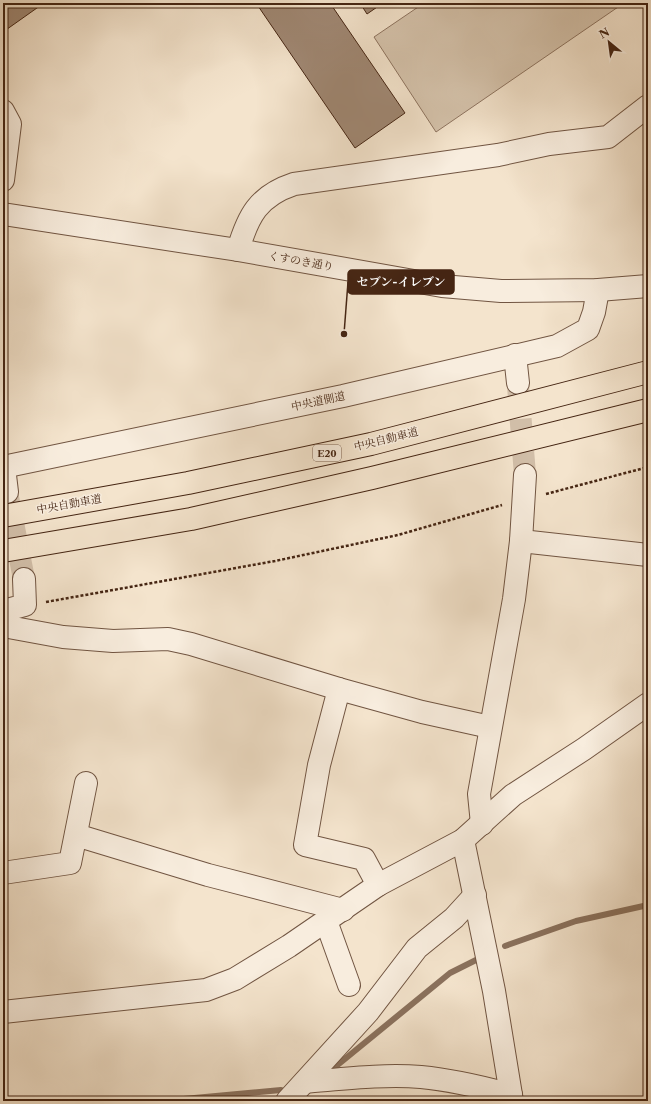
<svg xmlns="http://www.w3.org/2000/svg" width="651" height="1104" font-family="'Libre Caslon Text','Noto Serif JP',serif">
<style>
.green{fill:#d6c4ad;stroke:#8e7460}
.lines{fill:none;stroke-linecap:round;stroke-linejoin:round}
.stream{stroke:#8a715d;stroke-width:6}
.building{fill:#a08874;stroke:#452513}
.minor-tunnel{stroke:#d1bea8;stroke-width:22;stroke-dasharray:22 11;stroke-linecap:butt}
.minor-casing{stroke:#715542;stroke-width:24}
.path{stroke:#452513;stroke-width:2.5;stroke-dasharray:3 2;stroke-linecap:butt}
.minor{stroke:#f8edde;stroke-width:22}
.highway-bridge-casing{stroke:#452513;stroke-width:24;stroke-linecap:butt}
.highway-bridge{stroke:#f4e4cd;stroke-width:22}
.labels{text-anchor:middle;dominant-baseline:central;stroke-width:3;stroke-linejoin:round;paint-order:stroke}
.shield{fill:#f8edde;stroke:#7b6150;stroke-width:1}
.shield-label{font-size:10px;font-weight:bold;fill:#452513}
.street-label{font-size:11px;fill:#452513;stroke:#f8edde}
.leader{fill:none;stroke:#452513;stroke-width:1.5}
.callout-dot{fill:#452513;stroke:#f8edde;stroke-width:1.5}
.callout{fill:#452513;stroke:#452513;stroke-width:1.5}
.callout-label{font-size:12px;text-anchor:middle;font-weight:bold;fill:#fff}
</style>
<rect width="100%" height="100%" fill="#f4e4cd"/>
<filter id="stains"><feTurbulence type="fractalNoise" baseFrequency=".005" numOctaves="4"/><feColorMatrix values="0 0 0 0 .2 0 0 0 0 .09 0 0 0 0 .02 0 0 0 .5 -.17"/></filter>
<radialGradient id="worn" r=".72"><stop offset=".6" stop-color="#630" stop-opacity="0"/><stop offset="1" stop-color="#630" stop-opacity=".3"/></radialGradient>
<polygon class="green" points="424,3 620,3 621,5 436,132 374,37"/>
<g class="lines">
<g class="stream">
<polyline points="505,946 576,921 648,905"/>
<polyline points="329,1072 450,973 476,960"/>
<polyline points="162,1101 281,1090"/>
</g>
</g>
<g class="building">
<polygon points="3,3 44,3 3,32"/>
<polygon points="256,3 330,3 405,113 355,148"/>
<polygon points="360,3 383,3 367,14"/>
</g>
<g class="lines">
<g class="minor-tunnel">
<polyline points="518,386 525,475"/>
<polyline points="7,492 24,579"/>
</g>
<g class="minor-casing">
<g id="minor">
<polyline points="3,111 10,124 3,180"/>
<polyline points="3,214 238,250 442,286 501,291 598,290 648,286"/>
<path d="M238,250C248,216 258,196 294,184L498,155L549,144L608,137L648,106"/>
<polyline points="515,355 518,383"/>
<polyline points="3,467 343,396 557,346 588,329 594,312 598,290"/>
<polyline points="4,467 7,492"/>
<polyline points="521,541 648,555"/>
<polyline points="3,611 25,605 24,579"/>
<polyline points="3,626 63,637 113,641 168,639 191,644 339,689 319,765 305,845 364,859 378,885"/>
<polyline points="339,689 422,712 490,727"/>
<polyline points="482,824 479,794 514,599 521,541 525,475"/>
<polyline points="76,835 208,875 343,910"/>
<polyline points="463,840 494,991 512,1101"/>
<polyline points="3,873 70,863 86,783"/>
<polyline points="326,921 349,985"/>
<polyline points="3,1012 206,990 235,979 289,946 378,885 463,840 513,795 584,749 648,704"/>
<path d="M305,1082C343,1079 383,1074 421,1077C452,1080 482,1087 511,1095"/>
<polyline points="287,1101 368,1012 417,948 454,918 475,895"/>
</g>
</g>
<g class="path">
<polyline points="546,494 648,467"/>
<polyline points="46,602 275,561 398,535 502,505"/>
</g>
<use href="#minor" class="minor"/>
<g class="highway-bridge-casing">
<g id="highway-bridge">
<polyline points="3,516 188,483 371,444 648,372"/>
<polyline points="3,551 191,519 372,478 648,410"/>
</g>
</g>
<use href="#highway-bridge" class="highway-bridge"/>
</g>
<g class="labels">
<rect class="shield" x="313" y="445" width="28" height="16" rx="3"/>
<g class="shield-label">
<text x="327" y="453">E20</text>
</g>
<g class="street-label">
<text transform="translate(301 261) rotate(10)">くすのき通り</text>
<text transform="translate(318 401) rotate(-12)">中央道側道</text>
<text transform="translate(386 439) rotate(-14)">中央自動車道</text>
<text transform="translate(69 504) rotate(-10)">中央自動車道</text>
</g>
</g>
<path class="leader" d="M344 334L348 282"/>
<circle class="callout-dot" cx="344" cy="334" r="4"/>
<rect class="callout" x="348" y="270" width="106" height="24" rx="4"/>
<g class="callout-label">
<text x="401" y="286">セブン-イレブン</text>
</g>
<rect width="651" height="1104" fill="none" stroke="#f4e4cd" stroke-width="16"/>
<rect x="4" y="4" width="643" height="1096" fill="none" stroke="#452513" stroke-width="2"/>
<rect x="8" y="8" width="635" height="1088" fill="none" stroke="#452513"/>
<g transform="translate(609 42) rotate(331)" stroke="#f8edde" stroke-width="3" paint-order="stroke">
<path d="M0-3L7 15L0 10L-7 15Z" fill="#452513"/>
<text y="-6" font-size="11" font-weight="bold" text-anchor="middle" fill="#452513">N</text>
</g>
<rect width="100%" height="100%" filter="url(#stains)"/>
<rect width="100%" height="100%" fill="url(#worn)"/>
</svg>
